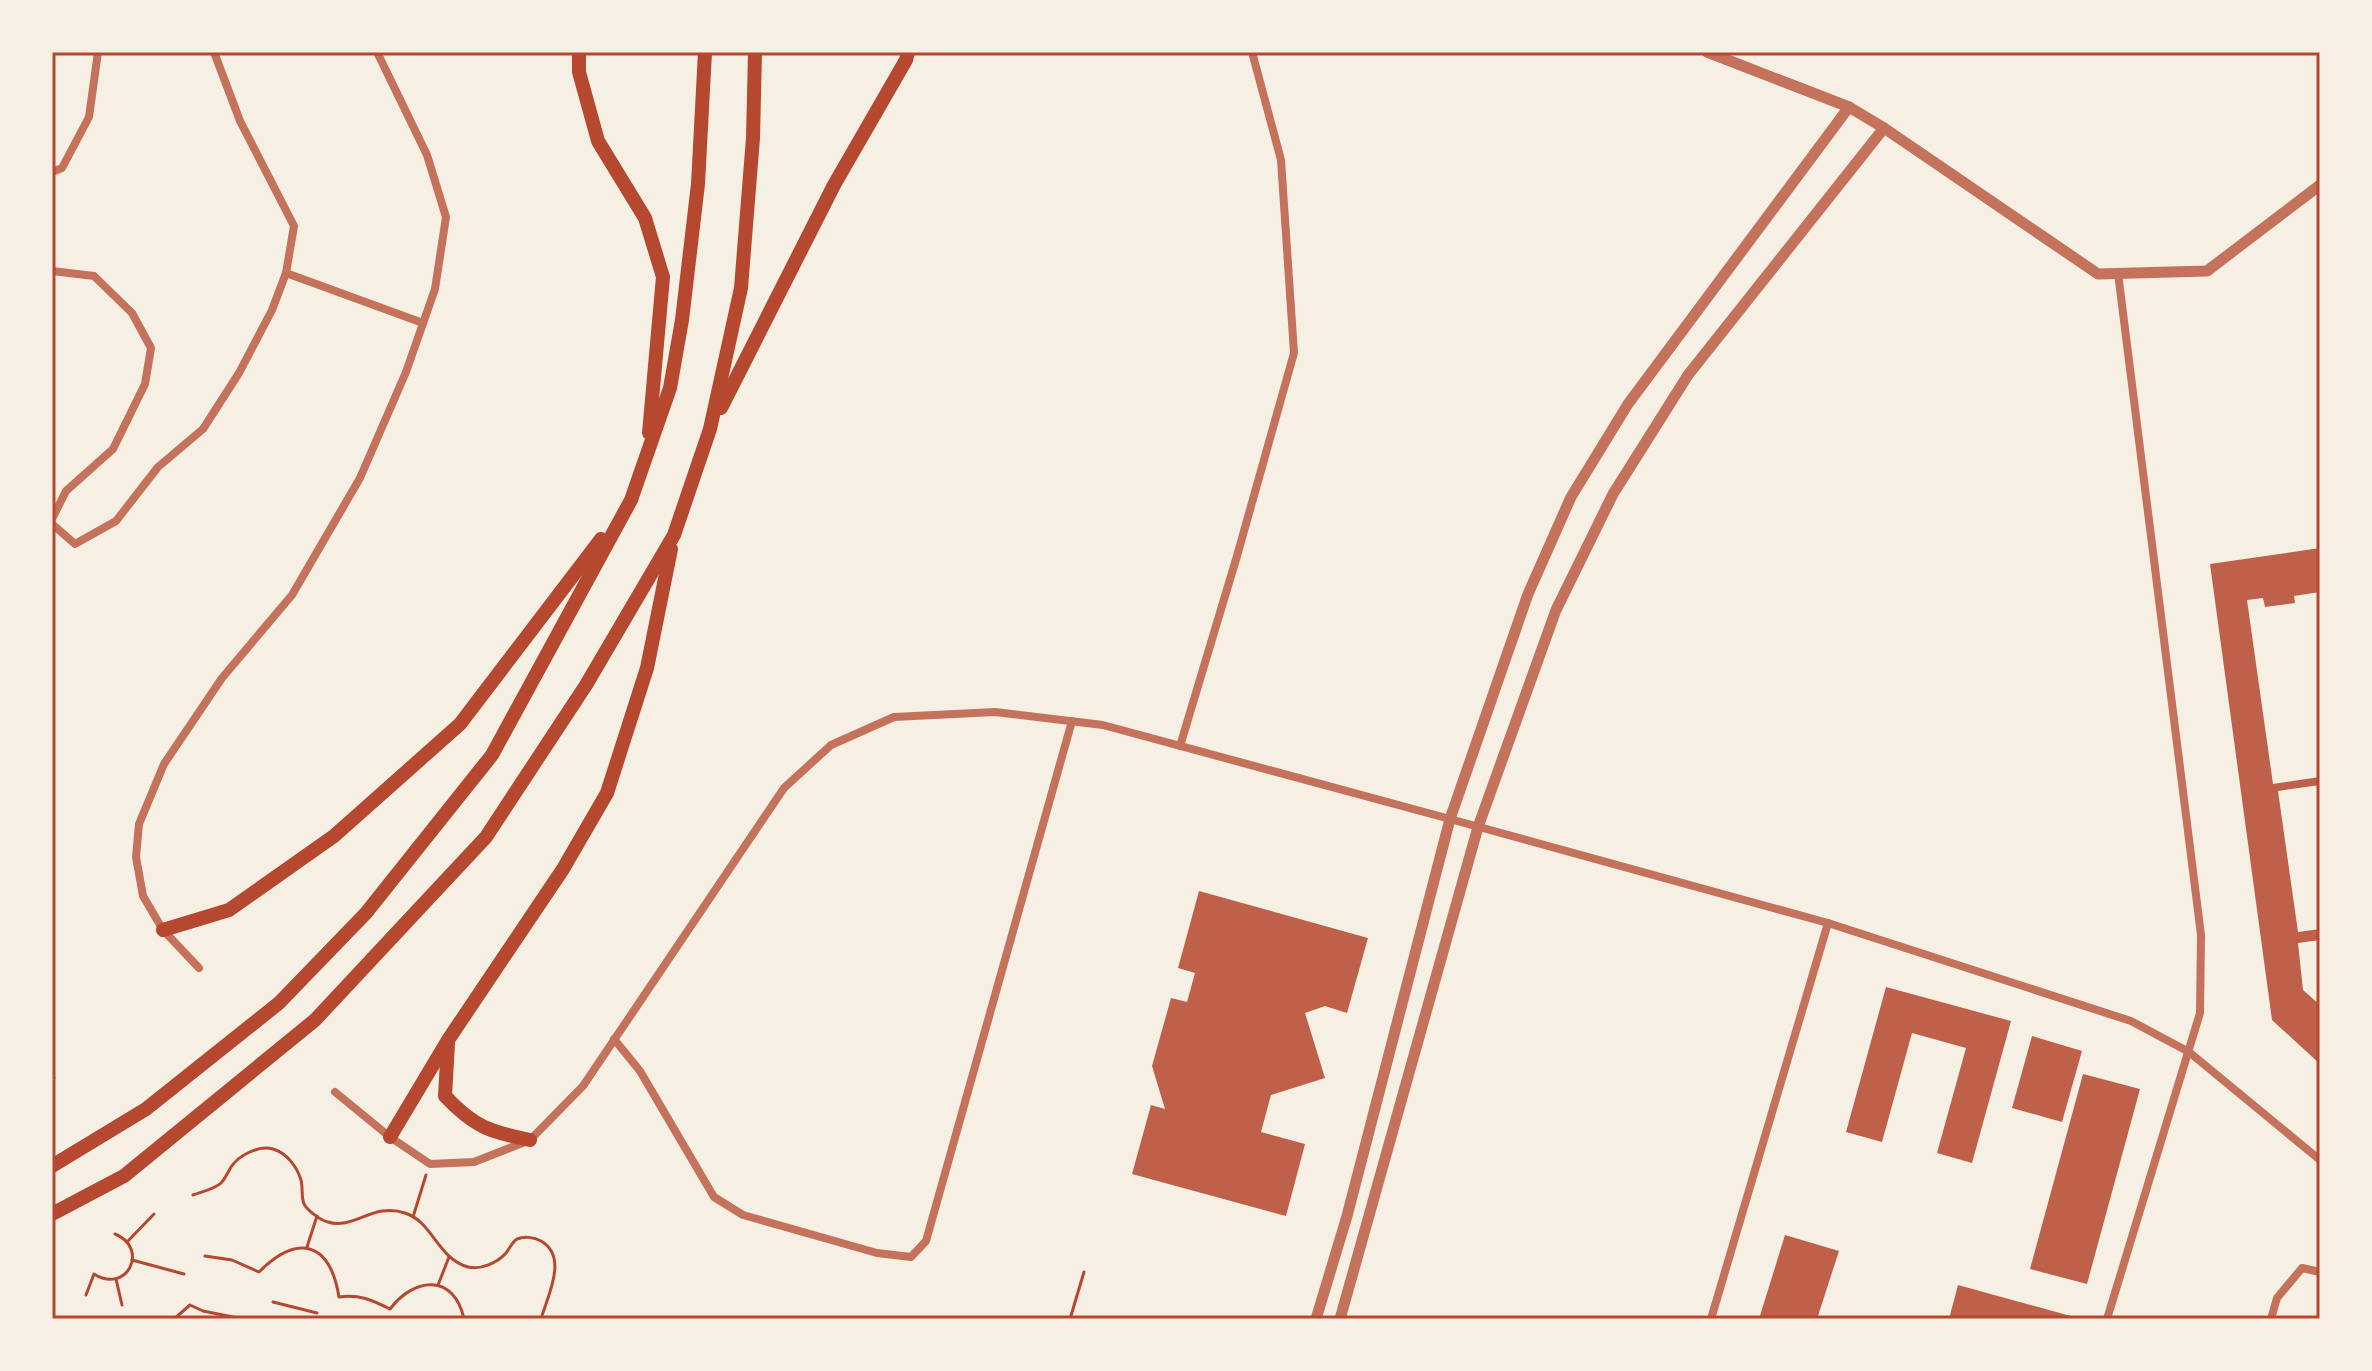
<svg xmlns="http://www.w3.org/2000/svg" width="2372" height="1371" font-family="Figtree,sans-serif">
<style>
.building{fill:#bf614a}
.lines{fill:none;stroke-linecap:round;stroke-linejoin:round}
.path{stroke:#b5482f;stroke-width:3}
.minor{stroke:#c5725c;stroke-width:8}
.tertiary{stroke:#c5725c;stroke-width:11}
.trunk{stroke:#b5482f;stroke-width:14}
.neatline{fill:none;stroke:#b5482f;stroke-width:3}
</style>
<rect width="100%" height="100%" fill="#f6efe4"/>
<g class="building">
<polygon points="2320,548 2320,592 2294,596 2295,603 2265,607 2263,598 2247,600 2273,784 2320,777 2320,785 2278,791 2298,932 2320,929 2320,940 2298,943 2303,990 2320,1005 2320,1064 2272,1020 2210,564"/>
<polygon points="1199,891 1368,938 1347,1013 1325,1006 1305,1013 1325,1078 1271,1095 1261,1132 1305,1144 1286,1216 1132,1174 1151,1105 1165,1109 1152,1066 1171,998 1187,1002 1195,973 1178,968"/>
<polygon points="1886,987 2011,1021 1972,1163 1937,1153 1966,1048 1912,1033 1882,1142 1846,1132"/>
<polygon points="2032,1036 2082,1051 2062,1122 2012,1108"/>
<polygon points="2083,1074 2140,1089 2087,1284 2030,1269"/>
<polygon points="1785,1235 1839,1251 1817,1319 1759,1319"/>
<polygon points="1958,1285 2078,1318 2078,1319 1949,1319"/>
</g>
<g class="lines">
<g class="path">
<polyline points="52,1078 54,1078"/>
<path d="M193,1195C201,1192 215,1189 221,1183C225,1179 228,1172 231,1167C239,1155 259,1145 273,1149C287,1153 297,1167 301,1180C303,1187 301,1197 304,1204C308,1211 320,1220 328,1222C353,1230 374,1202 405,1213C433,1222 437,1258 468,1267C481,1270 497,1263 506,1253C510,1248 512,1242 517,1239C524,1236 534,1237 541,1241C569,1257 547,1297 541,1319"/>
<polyline points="413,1217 426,1175"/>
<polyline points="127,1242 154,1214"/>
<polyline points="307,1247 317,1216"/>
<path d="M205,1256L232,1260L259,1272C298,1233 330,1242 339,1297C359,1294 372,1300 390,1309C414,1277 454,1273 464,1319"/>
<polyline points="132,1260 184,1274"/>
<polyline points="116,1279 122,1305"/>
<polyline points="438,1285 449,1257"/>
<path d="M86,1295L94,1274C127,1295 150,1248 115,1234"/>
<polyline points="273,1302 317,1313"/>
<polyline points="174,1319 190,1305 203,1311 243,1319"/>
<polyline points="1070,1319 1084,1272"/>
</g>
<g class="minor">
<polyline points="52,172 62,168 89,117 98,52"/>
<polyline points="52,271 94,276 132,313 151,348 145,384 113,449 66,491 52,519"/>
<polyline points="286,273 423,323"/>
<polyline points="52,524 75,544 116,521 158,467 203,429 239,373 272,310 286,273 294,226 240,121 214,52"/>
<polyline points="1180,746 1237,556 1294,353 1281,160 1252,52"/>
<polyline points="199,968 163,930 143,896 136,857 139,824 164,764 222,678 292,595 360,478 406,372 435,289 446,217 427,155 377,52"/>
<polyline points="614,1039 640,1071 714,1197 743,1215 877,1253 911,1257 926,1241 1072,721"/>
<polyline points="335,1092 390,1137 430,1164 474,1162 530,1140 583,1086 784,788 831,745 894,717 995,712 1103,725 1450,819 1828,923 2131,1021 2189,1052 2320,1160"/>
<polyline points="1711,1319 1828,923"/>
<polyline points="2107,1319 2200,1013 2201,935 2118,273"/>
<polyline points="2271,1319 2277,1298 2302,1268 2320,1272"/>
</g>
<g class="tertiary">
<polyline points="1707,52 1849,107 1884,128 2098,274 2207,271 2320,185"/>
<polyline points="1316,1319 1347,1216 1450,819 1528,594 1571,497 1628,404 1849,107"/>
<polyline points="1340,1319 1478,827 1556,610 1613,494 1688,375 1884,128"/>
</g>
<g class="trunk">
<polyline points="579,52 579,72 598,141 645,218 663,277 649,433"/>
<polyline points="721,408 834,185 906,60 908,52"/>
<polyline points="163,930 229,910 334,836 460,724 601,539"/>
<path d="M448,1043L445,1096C474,1127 490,1132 530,1140"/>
<polyline points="390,1137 448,1040 563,869 607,793 647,668 671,549"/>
<polyline points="52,1166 146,1109 279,1003 366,913 492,755 631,500 670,388 682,320 698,184 705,52"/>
<polyline points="52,1214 124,1176 315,1020 486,837 586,685 674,535 710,429 741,288 753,138 755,52"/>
</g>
</g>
<rect width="2372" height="1371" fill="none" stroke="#f6efe4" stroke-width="108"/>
<rect x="54" y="54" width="2264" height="1263" class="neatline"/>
</svg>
